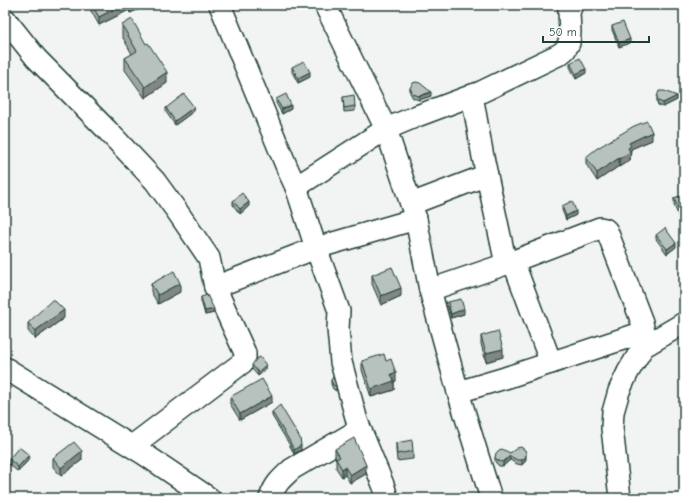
<svg xmlns="http://www.w3.org/2000/svg" width="689" height="503" font-family="'Comic Neue',sans-serif">
<style>
.lines{fill:none;stroke-linecap:round;stroke-linejoin:round}
.minor-casing{stroke:#1f3d34;stroke-width:24}
.minor{stroke:#fff;stroke-width:21}
.wall{fill:#9da6a3;stroke:#1f3d34}
.shaded-wall{fill:#808784;stroke:#1f3d34}
.building{fill:#b7c1bd;stroke:#1f3d34}
</style>
<rect width="100%" height="100%" fill="#f2f3f3"/>
<filter id="ink" filterUnits="userSpaceOnUse"><feTurbulence type="fractalNoise" baseFrequency=".025" numOctaves="2"/><feDisplacementMap in="SourceGraphic" scale="8" xChannelSelector="R" yChannelSelector="G"/><feConvolveMatrix kernelMatrix="1 2 1 2 8 2 1 2 1" color-interpolation-filters="sRGB"/></filter>
<g filter="url(#ink)">
<g class="lines">
<g class="minor-casing">
<g id="minor">
<polyline points="220,5 288,170 296,187 302,205 316,248 339,311 338,329 341,362 357,421 384,487 387,498"/>
<polyline points="325,5 386,129 416,219 430,290 458,392 491,498"/>
<polyline points="5,19 36,58 107,130 155,181 179,214 209,258 215,287 245,353 245,360 242,363 132,446"/>
<polyline points="472,95 483,157 506,264"/>
<polyline points="296,187 386,129 417,116 481,92 560,54 565,50 569,43 570,32 569,12 572,5"/>
<polyline points="411,204 487,175"/>
<polyline points="513,261 551,363"/>
<polyline points="215,287 316,248 416,219"/>
<polyline points="430,290 506,264 600,228 605,229 607,231 642,322 644,332 643,347 628,372 619,391 613,412 612,428 620,498"/>
<polyline points="643,347 684,323"/>
<polyline points="5,368 144,454 209,498"/>
<polyline points="458,392 505,378 644,332"/>
<path d="M270,498C275,484 281,479 292,469L360,429"/>
</g>
</g>
<use href="#minor" class="minor"/>
</g>
<g class="wall">
<polygon points="91,5 149,5 130,13 129,10 99,25 91,11"/>
<polygon points="122,25 146,44 167,83 145,98 125,70 125,58 132,54 122,36"/>
<polygon points="612,26 630,43 619,47 612,30"/>
<polygon points="570,63 586,73 576,79 570,67"/>
<polygon points="292,67 310,77 298,83 292,72"/>
<polygon points="410,88 431,96 419,100 413,98 410,93"/>
<polygon points="343,97 355,106 355,111 344,112"/>
<polygon points="657,97 677,100 663,107 658,105 657,102"/>
<polygon points="276,99 291,109 282,114 276,103"/>
<polygon points="166,108 194,111 175,125 166,112"/>
<polygon points="652,140 631,149 630,160 619,167 619,166 597,181 586,164 586,157"/>
<polygon points="684,195 680,220 674,205 674,198"/>
<polygon points="233,201 249,206 240,214 233,205"/>
<polygon points="562,206 576,215 566,220 562,210"/>
<polygon points="656,235 676,247 667,254 656,239"/>
<polygon points="372,275 401,296 381,305 372,284"/>
<polygon points="151,284 180,292 158,304 151,292"/>
<polygon points="201,297 214,313 205,315 201,301"/>
<polygon points="448,302 464,314 451,318 448,307"/>
<polygon points="64,318 35,339 28,331 28,323"/>
<polygon points="481,336 503,357 486,362 481,344"/>
<polygon points="362,361 386,361 396,381 394,382 394,390 371,397 362,370"/>
<polygon points="252,365 266,369 258,376 252,369"/>
<polygon points="331,380 336,386 336,391 333,389 331,384"/>
<polygon points="230,397 272,402 240,420 230,404"/>
<polygon points="272,412 301,450 294,454 289,444 272,416"/>
<polygon points="396,443 413,451 413,459 397,461 396,450"/>
<polygon points="335,449 366,474 350,483 345,475 342,477 336,468 336,459 335,458"/>
<polygon points="510,453 526,458 525,462 522,465 517,464 510,460 503,466 499,466 496,463 495,461 495,457"/>
<polygon points="53,458 82,460 61,476 53,467"/>
<polygon points="9,459 29,459 18,472 9,464"/>
</g>
<g class="shaded-wall">
<polygon points="122,5 129,5 129,10 99,25 99,17"/>
<polygon points="130,5 149,5 130,13"/>
<polygon points="630,39 630,43 619,47 619,43"/>
<polygon points="586,69 586,73 576,79 576,74"/>
<polygon points="167,72 167,83 145,98 145,87"/>
<polygon points="310,72 310,77 298,83 298,78"/>
<polygon points="431,92 431,96 419,100 419,96"/>
<polygon points="677,96 677,100 663,107 663,103"/>
<polygon points="291,105 291,109 282,114 282,109"/>
<polygon points="194,107 194,111 175,125 175,121"/>
<polygon points="652,132 652,140 631,149 630,160 619,167 619,159 628,148 629,143"/>
<polygon points="619,158 619,166 597,181 597,173"/>
<polygon points="249,202 249,206 240,214 240,209"/>
<polygon points="576,211 576,215 566,220 566,216"/>
<polygon points="684,211 684,218 680,220 680,213"/>
<polygon points="676,243 676,247 667,254 667,249"/>
<polygon points="180,283 180,292 158,304 158,295"/>
<polygon points="401,288 401,296 381,305 381,296"/>
<polygon points="214,309 214,313 205,315 205,311"/>
<polygon points="464,309 464,314 451,318 451,314"/>
<polygon points="64,310 64,318 35,339 35,331"/>
<polygon points="503,349 503,357 486,362 486,353"/>
<polygon points="266,365 266,369 258,376 258,372"/>
<polygon points="396,373 396,381 394,382 394,390 371,397 371,389 391,374"/>
<polygon points="272,396 272,402 240,420 240,414"/>
<polygon points="301,445 301,450 294,454 294,450"/>
<polygon points="82,451 82,460 61,476 61,468"/>
<polygon points="526,454 526,458 525,462 522,465 522,460"/>
<polygon points="29,455 29,459 18,472 18,467"/>
<polygon points="510,456 510,460 503,466 503,462"/>
<polygon points="366,465 366,474 350,483 350,475"/>
<polygon points="345,467 345,475 342,477 342,469"/>
</g>
<g class="building">
<polygon points="92,5 122,5 99,17"/>
<polygon points="132,19 146,44 148,43 167,72 145,87 125,58 137,51 122,25"/>
<polygon points="623,22 630,39 619,43 612,26"/>
<polygon points="580,58 586,69 576,74 570,63"/>
<polygon points="304,61 310,72 298,78 292,67"/>
<polygon points="416,82 420,83 431,92 419,96 413,94 410,88 411,86 413,83"/>
<polygon points="659,91 664,91 677,96 663,103 658,101 657,97"/>
<polygon points="184,94 194,107 175,121 166,108"/>
<polygon points="286,94 291,105 282,109 276,99"/>
<polygon points="354,95 355,106 344,108 343,97"/>
<polygon points="647,121 652,132 629,143 631,146 628,148 630,152 619,159 619,158 597,173 586,157 596,149 634,126"/>
<polygon points="242,193 249,202 240,209 233,201"/>
<polygon points="684,195 684,211 680,213 674,198"/>
<polygon points="572,201 576,211 566,216 562,206"/>
<polygon points="665,228 676,243 667,249 656,235"/>
<polygon points="392,267 401,288 381,296 372,275"/>
<polygon points="174,271 180,283 158,295 151,284"/>
<polygon points="207,295 214,309 205,311 201,297"/>
<polygon points="53,299 64,310 35,331 28,323"/>
<polygon points="461,299 464,309 451,314 448,302"/>
<polygon points="498,331 503,349 486,353 481,336"/>
<polygon points="384,354 386,361 391,359 396,373 391,374 394,381 371,389 362,361"/>
<polygon points="260,357 266,365 258,372 252,365 256,359"/>
<polygon points="333,377 336,386 333,385 331,380"/>
<polygon points="262,379 272,396 240,414 230,397"/>
<polygon points="280,405 300,438 301,445 294,450 289,440 272,412"/>
<polygon points="354,438 366,465 350,475 345,467 342,469 336,459 340,457 335,449"/>
<polygon points="412,440 413,451 397,454 396,443"/>
<polygon points="74,442 82,451 61,468 53,458"/>
<polygon points="19,447 29,455 18,467 9,459"/>
<polygon points="521,447 525,450 526,454 525,458 522,460 517,460 510,456 503,462 499,461 496,459 495,457 496,453 499,450 502,449 510,453 517,448"/>
</g>
</g>
<rect width="689" height="503" fill="none" stroke="#fff" stroke-width="20"/>
<rect x="10" y="10" width="669" height="483" fill="none" stroke="#1f3d34" stroke-width="1.5" filter="url(#ink)"/>
<path d="M543 36v6h106v-6" fill="none" stroke="#1f3d34" stroke-width="2"/>
<text x="549" y="36" font-size="12" fill="#1f3d34" stroke="#ffffff" stroke-width="3" paint-order="stroke">50 m</text>
</svg>
